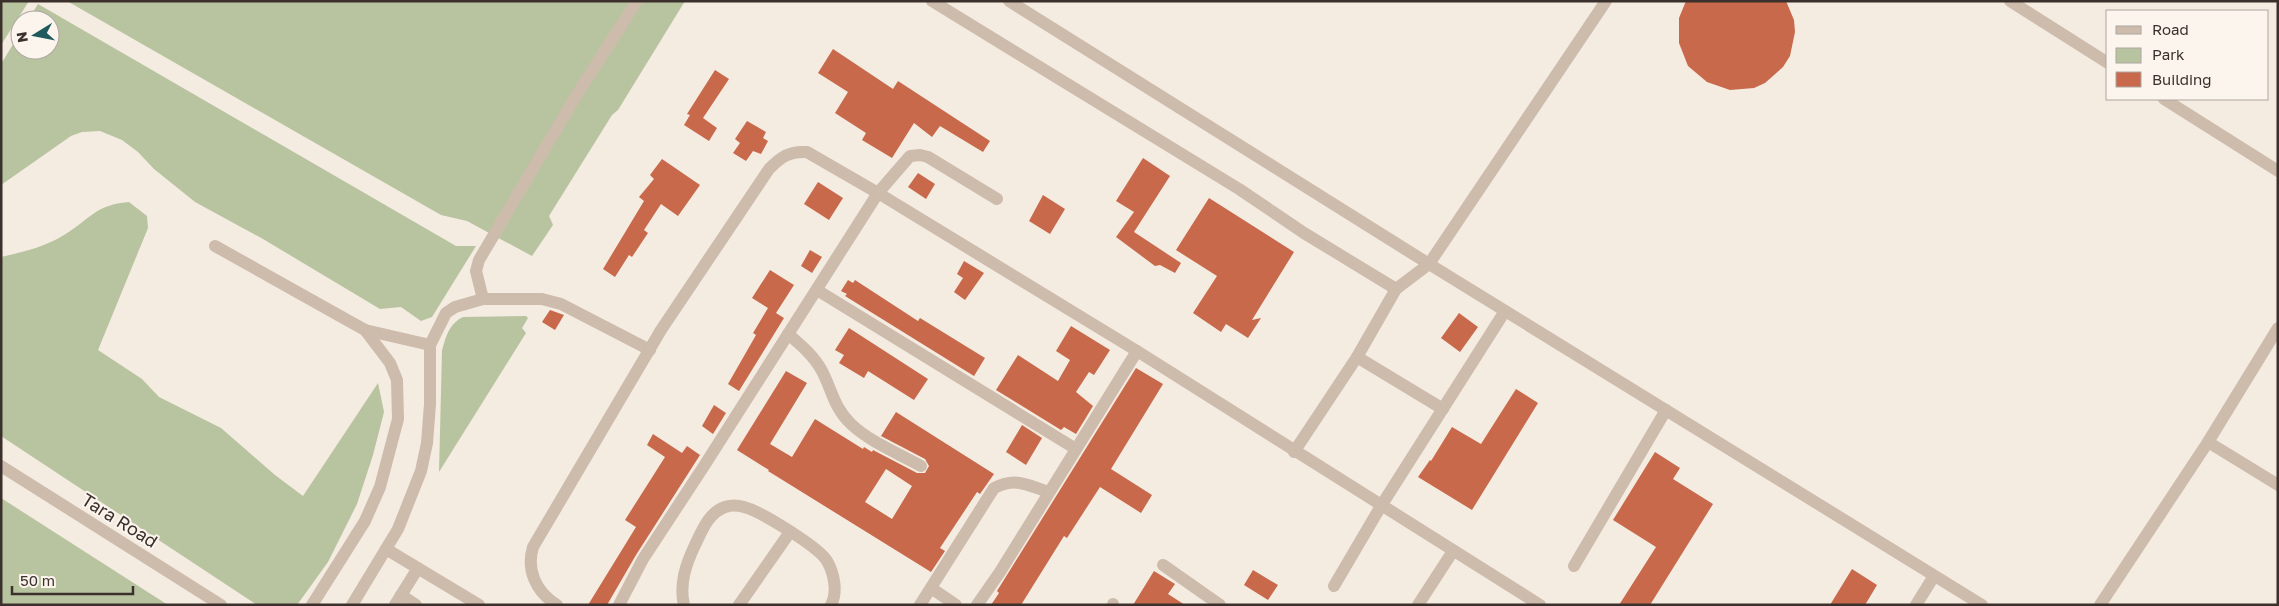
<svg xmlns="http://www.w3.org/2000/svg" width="2279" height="606" font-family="'Golos Text',sans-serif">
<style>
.green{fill:#b8c4a0}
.building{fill:#c8694b;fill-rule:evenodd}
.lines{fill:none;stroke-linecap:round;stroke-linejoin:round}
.minor{stroke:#cdbbac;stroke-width:12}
.labels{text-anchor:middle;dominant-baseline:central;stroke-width:4;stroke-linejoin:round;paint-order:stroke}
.street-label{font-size:18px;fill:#3b302b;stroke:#fbf5ee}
</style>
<rect width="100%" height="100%" fill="#f4ebe1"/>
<g class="green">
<polygon points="1,1 29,1 1,45"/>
<polygon points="67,1 685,1 618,110 612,115 549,216 553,225 532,256 467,221 441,215"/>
<polygon points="38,4 456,246 476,246 432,317 421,321 401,307 380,309 263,239 195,202 154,169 138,152 122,140 100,131 82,132 71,136 1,185 1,64 20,33 20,50 50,50 50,20 28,20"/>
<path d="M129,202L147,216L148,228L98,350L142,379L159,397L221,428L275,475L303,496L378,383L384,412L373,455L357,504L328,562L297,605H257L1,436V257C23,252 45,247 64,235C91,219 94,205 129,202Z"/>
<path d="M526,316L528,318L522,328L526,333L439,472L442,351C446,336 449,324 463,317Z"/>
<polygon points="1,498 168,605 1,605"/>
</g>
<g class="building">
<polygon points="1686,1 1786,1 1794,20 1795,32 1790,56 1783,67 1765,83 1754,88 1730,90 1707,82 1688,66 1679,43 1679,18"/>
<polygon points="833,49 893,89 898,81 990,141 983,152 940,126 932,137 914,123 892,158 862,140 866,133 835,113 848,92 818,73"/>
<polygon points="715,70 729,79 703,118 717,128 709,141 684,125 690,115 687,114"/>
<polygon points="747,121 766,132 763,138 768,141 761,154 753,151 746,161 733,153 740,143 735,139"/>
<polygon points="1143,158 1170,176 1134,232 1181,263 1175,273 1160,265 1155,266 1116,237 1134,212 1116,201"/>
<polygon points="662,159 700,185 678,216 661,204 644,230 648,233 632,257 629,255 615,277 603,269 644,201 639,197 654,179 650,175"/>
<polygon points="918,173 935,184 926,199 908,187"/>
<polygon points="818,182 843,198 829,220 804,204"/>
<polygon points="1043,195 1065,209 1050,234 1029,221"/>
<polygon points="1209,198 1294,252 1252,320 1261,318 1248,338 1226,324 1221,332 1193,313 1217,276 1176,250"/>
<polygon points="810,250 822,257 812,273 801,266"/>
<polygon points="964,261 984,273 965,300 954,292 963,278 957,274"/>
<polygon points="770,270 794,285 776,313 784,318 739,391 728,384 756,335 753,333 768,308 752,298"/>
<polygon points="848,280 853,283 855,280 918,321 920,318 985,358 974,376 845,296 847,294 841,291"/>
<polygon points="550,310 564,315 555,330 542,322"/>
<polygon points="1459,313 1478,327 1460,352 1441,338"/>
<polygon points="1071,326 1110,350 1094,375 1089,372 1076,392 1093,406 1076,434 1064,427 1061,430 996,390 1018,355 1058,381 1070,360 1056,351"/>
<polygon points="849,328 928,379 914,400 868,371 864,378 839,363 844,355 835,350"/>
<polygon points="1136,368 1163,384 1111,469 1152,495 1141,513 1100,487 1067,538 1064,536 1021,605 991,605 999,593 997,591"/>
<path d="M786,371L807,383L770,444L792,457L815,419L863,449L864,447L872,452L873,450L917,473H925L929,466L925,459L881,436L896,412L994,474L980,494L977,492L940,548L945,551L931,572L768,471L769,470L737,450ZM886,469L912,486L892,519L865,502Z"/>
<polygon points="1516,389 1538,403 1472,510 1418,477 1430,460 1431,461 1452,427 1481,444"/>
<polygon points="714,405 726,413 713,434 702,426"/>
<polygon points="1022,425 1042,438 1026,465 1006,452"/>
<polygon points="653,434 682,453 687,446 700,455 636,555 607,605 588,605 636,527 625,520 665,457 647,445"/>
<polygon points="1655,452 1680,468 1673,479 1713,504 1650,605 1619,605 1656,547 1613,520"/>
<polygon points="1852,569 1877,585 1865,605 1830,605"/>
<polygon points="1253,570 1278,585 1268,600 1244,585"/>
<polygon points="1154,571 1175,584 1168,594 1185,605 1133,605"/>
</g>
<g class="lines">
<g class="minor">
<polyline points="932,1 1239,189 1304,233 1396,289"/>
<polyline points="1009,1 1429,264 1982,605"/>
<polyline points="2010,1 2108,63"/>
<polyline points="2164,99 2278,171"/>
<polyline points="215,246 365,330 390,363 397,380 398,419 380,487 365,521 312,605"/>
<polyline points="817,290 1076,449"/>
<polyline points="483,299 476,271 479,260 579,91 637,1"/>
<polyline points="365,330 430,345"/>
<path d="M788,334C801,345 814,356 822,371C832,390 834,408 851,424C870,442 898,453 921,466"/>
<polyline points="1357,357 1443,409"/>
<polyline points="2208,442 2278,485"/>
<polyline points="1294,452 1357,357 1396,289 1429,264 1606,1"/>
<polyline points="1,466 221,605"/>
<polyline points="386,549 479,605"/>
<polyline points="1163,565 1220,605"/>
<polyline points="1574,566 1666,410"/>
<polyline points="1334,586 1381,506 1505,311"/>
<polyline points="931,588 956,605"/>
<polyline points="401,595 416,605"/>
<polyline points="352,605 398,529 421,471 427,443 430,404 430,345 446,313 455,307 483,299 542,299 561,304 650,350"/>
<polyline points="395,605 418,568"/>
<path d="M557,605C536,592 526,570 533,547L661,330L769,169C781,157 789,151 807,152L878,193L1137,351L1540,605"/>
<polyline points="619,605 643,559 704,466 878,193 910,156 920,155 928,157 997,199"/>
<path d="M684,605C679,584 686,564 695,545C702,531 708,513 725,507C731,505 737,505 744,507C760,511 819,547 827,561C834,573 838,592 831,605"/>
<polyline points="739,605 790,532"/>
<path d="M920,605L994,488C1016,477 1027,485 1049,492"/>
<polyline points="977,605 1000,572 1137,351"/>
<polyline points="1113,605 1113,604"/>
<polyline points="1418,605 1453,551"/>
<polyline points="1916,605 1934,576"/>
<polyline points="2100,605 2208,442 2278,328"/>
</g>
</g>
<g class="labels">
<g class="street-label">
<text transform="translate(120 520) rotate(32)">Tara Road</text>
</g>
</g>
<rect width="2279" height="606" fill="none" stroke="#3b302b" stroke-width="5"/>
<rect x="2106" y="10" width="162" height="90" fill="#fbf5ee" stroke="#aea6a0"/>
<rect x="2116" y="26" width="25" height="8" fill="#cdbbac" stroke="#aea6a0"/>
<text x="2152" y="35" font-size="15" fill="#3b302b">Road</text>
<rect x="2116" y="48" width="25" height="15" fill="#b8c4a0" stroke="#aea6a0"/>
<text x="2152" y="60" font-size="15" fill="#3b302b">Park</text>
<rect x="2116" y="72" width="25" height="15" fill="#c8694b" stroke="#aea6a0"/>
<text x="2152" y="85" font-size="15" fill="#3b302b">Building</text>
<g transform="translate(35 35) rotate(260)"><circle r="24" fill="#fbf5ee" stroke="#aea6a0"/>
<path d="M0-4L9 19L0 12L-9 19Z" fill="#1f5a5e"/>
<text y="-8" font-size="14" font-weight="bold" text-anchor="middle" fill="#3b302b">N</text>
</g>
<path d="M12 586v8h121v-8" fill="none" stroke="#3b302b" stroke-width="2.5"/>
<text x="20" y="586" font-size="15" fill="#3b302b" stroke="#fbf5ee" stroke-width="4" paint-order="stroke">50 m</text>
</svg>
